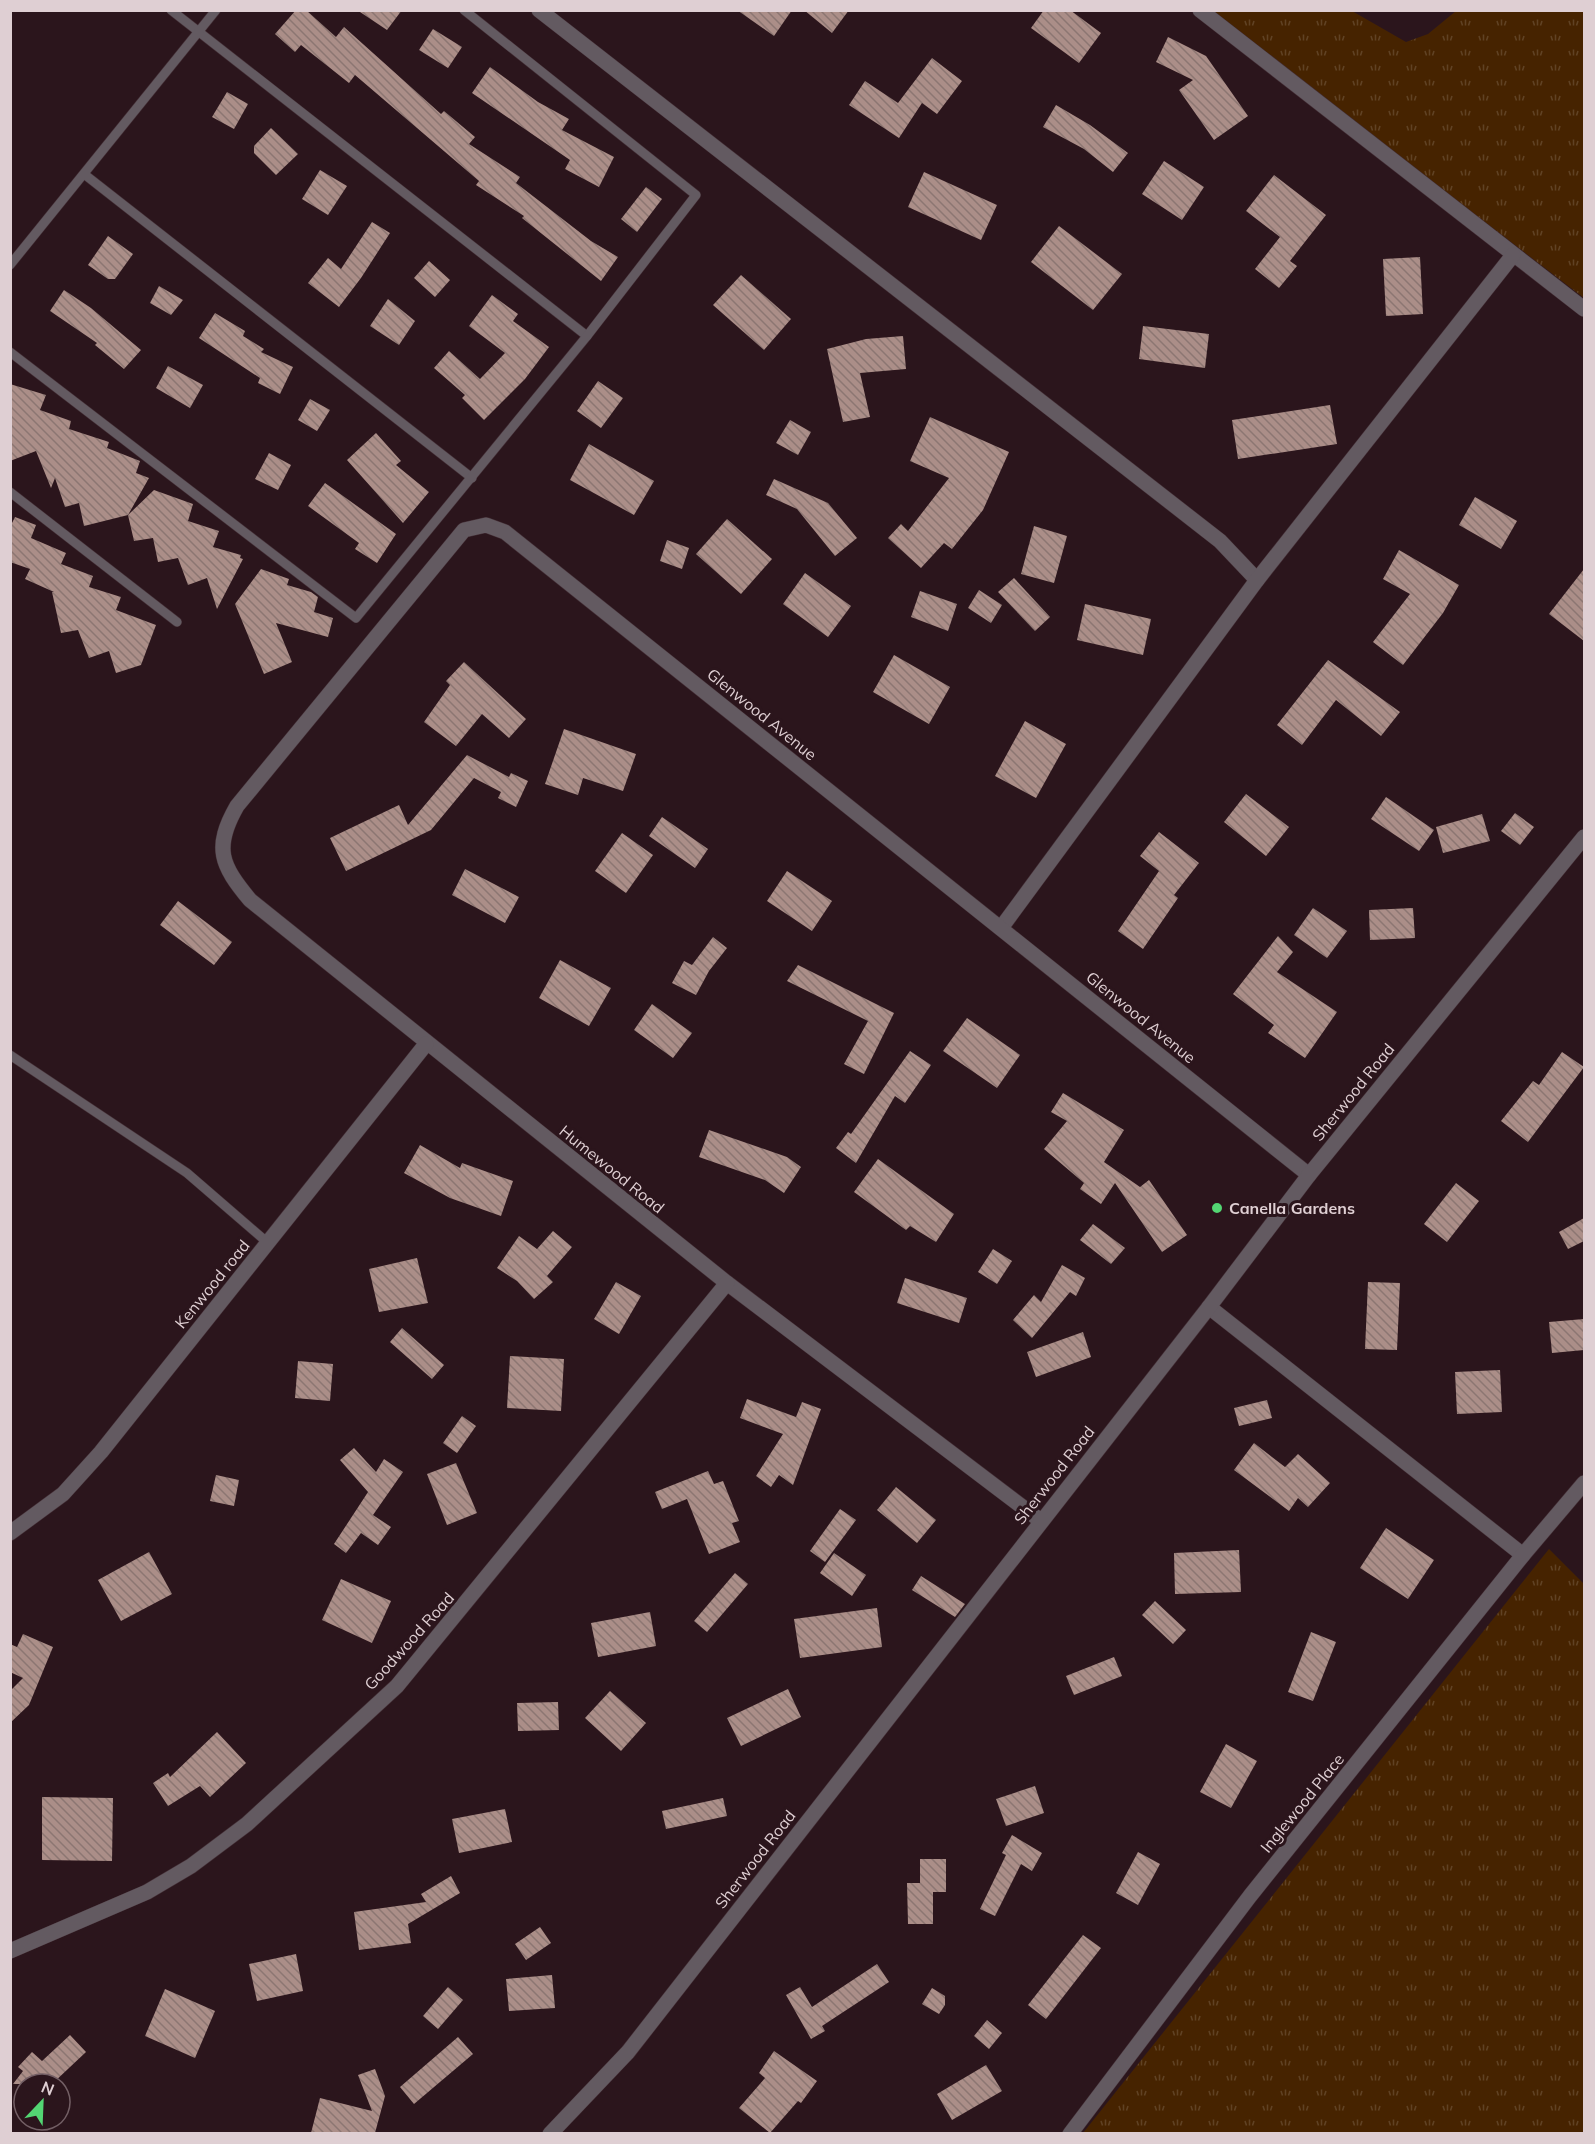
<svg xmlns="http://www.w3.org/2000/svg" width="1595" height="2144" font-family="Mulish,sans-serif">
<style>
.grass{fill:url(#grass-tufts)}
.building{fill:url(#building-back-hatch)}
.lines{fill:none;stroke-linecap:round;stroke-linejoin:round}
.lane-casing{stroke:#442f36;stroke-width:10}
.street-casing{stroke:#442f36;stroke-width:16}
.lane{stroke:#635a61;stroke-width:9}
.street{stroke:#635a61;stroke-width:15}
.poi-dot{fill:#53d673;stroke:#2b151c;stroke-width:2}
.labels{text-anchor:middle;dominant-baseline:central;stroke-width:6;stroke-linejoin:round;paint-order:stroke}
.street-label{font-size:16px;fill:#dfcfd3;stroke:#2b151c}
.poi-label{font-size:16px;font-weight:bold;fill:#dfcfd3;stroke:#2b151c;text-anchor:start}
</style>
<defs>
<pattern id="grass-tufts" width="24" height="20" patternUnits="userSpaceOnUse" patternTransform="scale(1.5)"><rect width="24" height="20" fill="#462300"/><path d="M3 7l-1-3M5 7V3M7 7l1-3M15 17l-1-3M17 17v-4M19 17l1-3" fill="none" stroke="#604224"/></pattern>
<pattern id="building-back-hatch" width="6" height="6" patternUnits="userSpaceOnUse" patternTransform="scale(1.5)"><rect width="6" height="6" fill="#ab8e88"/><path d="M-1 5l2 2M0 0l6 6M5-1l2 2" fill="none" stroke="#8c7672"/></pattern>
</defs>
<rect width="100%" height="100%" fill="#2b151c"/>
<g class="grass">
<polygon points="1209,11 1352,11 1406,42 1428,34 1456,11 1584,11 1584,298"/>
<polygon points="1549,1549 1584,1584 1584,2133 1083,2133"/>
</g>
<g class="building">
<polygon points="296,10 306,10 336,37 344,27 441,114 444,111 475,137 469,144 520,177 516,183 591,241 618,257 601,281 522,218 524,216 476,185 479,181 355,75 349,83 301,45 295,52 275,34"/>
<polygon points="357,10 402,10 387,30"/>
<polygon points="737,10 792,10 774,36"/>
<polygon points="804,10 849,10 832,33"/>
<polygon points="1044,10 1070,10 1101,33 1079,63 1031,28"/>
<polygon points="433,29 462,47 448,68 419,50"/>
<polygon points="1168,37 1206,56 1248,116 1214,140 1179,90 1193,80 1156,62"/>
<polygon points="932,58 962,81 937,114 922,103 899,138 849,105 865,81 898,103"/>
<polygon points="490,67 538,102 569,119 562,130 614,157 599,187 565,169 570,160 472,93"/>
<polygon points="227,92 248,104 234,129 212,117"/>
<polygon points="1056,105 1090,125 1128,153 1113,172 1084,149 1043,127"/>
<polygon points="271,128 298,154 276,175 254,153 254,146"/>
<polygon points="1164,161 1204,187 1182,220 1142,194"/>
<polygon points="320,170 347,186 328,215 302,199"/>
<polygon points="924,172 997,205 981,240 908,207"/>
<polygon points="1274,175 1326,215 1290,261 1297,266 1279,288 1255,269 1280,237 1246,211"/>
<polygon points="646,187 662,199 637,232 621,219"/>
<polygon points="372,222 390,233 361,278 339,307 308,283 328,258 341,269"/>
<polygon points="1059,226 1122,274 1093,310 1031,262"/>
<polygon points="108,236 133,254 115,279 108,279 88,265"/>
<polygon points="1420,257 1423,314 1386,316 1383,259"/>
<polygon points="429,261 450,280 435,297 414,278"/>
<polygon points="741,275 791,319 764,350 713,305"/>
<polygon points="159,286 183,300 171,315 150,303"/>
<polygon points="64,290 91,308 141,350 124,369 95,345 97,343 50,311"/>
<polygon points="492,295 518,314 513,321 549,347 525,379 484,420 462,398 465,395 434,368 449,351 480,379 505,353 469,326"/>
<polygon points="388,299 415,321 399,345 370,326"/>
<polygon points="215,313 245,331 243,336 264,349 261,352 293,367 280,394 258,383 260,378 199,338"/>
<polygon points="1143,326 1209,334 1205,368 1139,359"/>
<polygon points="903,336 906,369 860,373 870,417 843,422 827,349 866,339"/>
<polygon points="168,366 203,385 190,408 156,388"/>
<polygon points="598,381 623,398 601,428 577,411"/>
<polygon points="10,384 46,395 40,410 71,421 69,429 109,442 107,448 140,461 136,473 149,478 128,515 84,526 79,503 65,507 55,478 51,488 36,451 10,461"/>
<polygon points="310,399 330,410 317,431 298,420"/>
<polygon points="1330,405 1337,444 1238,459 1232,420"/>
<polygon points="930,417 1009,452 983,510 952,549 944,543 921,568 888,538 901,524 908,531 949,478 910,461"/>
<polygon points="790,420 811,432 798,455 776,443"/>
<polygon points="376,433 401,461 396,465 429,492 403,523 347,460"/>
<polygon points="589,444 654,481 634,515 570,480"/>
<polygon points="269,453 291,465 278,490 255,479"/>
<polygon points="774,479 828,503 857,538 835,556 797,509 766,495"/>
<polygon points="325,483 396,534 377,563 355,549 359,543 308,506"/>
<polygon points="154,490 193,504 188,521 219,531 213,547 241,555 240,558 243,559 217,609 207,578 188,585 178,558 158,562 153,538 134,541 128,515"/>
<polygon points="1475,497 1517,521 1501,549 1459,525"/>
<polygon points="15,517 36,525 31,538 66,553 61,564 93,576 89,587 121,597 116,610 156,625 141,665 116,673 109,651 89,658 78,630 61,633 52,592 54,592 25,579 30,569 10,562 10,527"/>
<polygon points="727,519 772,559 741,594 696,554"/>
<polygon points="1034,526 1067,536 1054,583 1021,574"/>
<polygon points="667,540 689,548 682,569 660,561"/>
<polygon points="1399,550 1459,585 1443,613 1403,665 1373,642 1410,594 1383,579"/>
<polygon points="261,569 289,579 287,585 311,592 318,597 314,612 333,618 328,637 276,623 292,662 264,674 235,604"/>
<polygon points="1584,569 1584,641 1549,614"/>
<polygon points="805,573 851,606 828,637 783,604"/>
<polygon points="1014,578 1050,617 1035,631 998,592"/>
<polygon points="979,590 1002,605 991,623 968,608"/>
<polygon points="920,591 957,604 948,631 911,617"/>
<polygon points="1085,604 1151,619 1143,655 1077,640"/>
<polygon points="894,655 950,687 929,724 873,692"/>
<polygon points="1328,660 1400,712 1381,736 1336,700 1302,745 1277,725"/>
<polygon points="464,662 526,719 509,738 482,714 456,746 424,722 450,685 446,681"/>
<polygon points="1025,721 1066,744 1036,798 995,776"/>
<polygon points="564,729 636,754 623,791 583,778 578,795 545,784"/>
<polygon points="467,755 509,777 511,773 528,781 516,807 498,798 501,792 474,778 431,830 346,871 330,838 399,805 408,825"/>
<polygon points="1246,794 1289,827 1266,856 1224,822"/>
<polygon points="1386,797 1434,830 1419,851 1371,819"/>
<polygon points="1515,813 1534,827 1520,845 1501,831"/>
<polygon points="1482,814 1490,841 1443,853 1436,827"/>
<polygon points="662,817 708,849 695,868 649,836"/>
<polygon points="1159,832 1199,863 1174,895 1178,898 1143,949 1118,931 1159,871 1140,856"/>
<polygon points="622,833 653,855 626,893 595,871"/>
<polygon points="465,869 519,897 505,923 452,895"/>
<polygon points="787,871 832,901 812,931 767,901"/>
<polygon points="178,901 232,942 214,965 160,925"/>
<polygon points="1313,908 1347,931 1327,958 1294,935"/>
<polygon points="1413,908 1415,938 1370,940 1369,910"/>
<polygon points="1278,936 1293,952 1277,972 1337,1012 1305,1058 1268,1033 1274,1025 1233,994"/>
<polygon points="713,937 727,948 709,971 696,995 672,983 684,961 692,965"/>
<polygon points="560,960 611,988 589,1026 539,998"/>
<polygon points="798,965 894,1013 864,1074 844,1064 868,1021 787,981"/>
<polygon points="652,1004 692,1033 673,1058 634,1030"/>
<polygon points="967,1018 1020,1055 997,1088 943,1051"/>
<polygon points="910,1051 931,1065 905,1103 895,1096 856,1163 836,1148 848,1132 851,1134"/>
<polygon points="1562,1052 1584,1067 1528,1142 1501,1121 1533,1081 1539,1085"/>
<polygon points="1063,1093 1124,1130 1104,1162 1140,1187 1149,1180 1187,1235 1162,1252 1115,1183 1101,1204 1080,1189 1084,1183 1044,1149 1067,1121 1051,1112"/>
<polygon points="709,1130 787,1157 801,1167 784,1193 765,1180 699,1157"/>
<polygon points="420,1145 460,1168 462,1163 513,1181 501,1216 450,1198 404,1173"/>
<polygon points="878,1159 954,1214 936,1242 910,1226 906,1230 854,1192"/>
<polygon points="1456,1183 1479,1201 1447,1242 1424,1224"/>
<polygon points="1584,1218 1584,1241 1568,1249 1559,1232"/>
<polygon points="1093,1224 1125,1248 1111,1264 1080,1240"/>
<polygon points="553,1231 572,1247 547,1276 553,1282 534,1299 517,1281 497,1268 519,1236 537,1249"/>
<polygon points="993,1249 1012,1261 997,1284 978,1272"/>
<polygon points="417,1258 428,1303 379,1312 369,1269"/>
<polygon points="1062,1265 1085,1278 1076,1296 1070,1292 1032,1338 1013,1320 1034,1295 1041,1302"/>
<polygon points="905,1278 967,1298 959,1323 897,1303"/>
<polygon points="616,1282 641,1296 619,1334 594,1319"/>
<polygon points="1368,1282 1400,1283 1397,1350 1365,1349"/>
<polygon points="1584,1319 1584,1350 1552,1353 1549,1322"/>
<polygon points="402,1328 444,1365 432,1379 390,1342"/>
<polygon points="1083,1332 1091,1357 1036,1377 1027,1352"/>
<polygon points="510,1356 564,1359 561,1411 507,1408"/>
<polygon points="298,1361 333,1364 330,1401 295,1398"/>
<polygon points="1500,1370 1502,1412 1457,1414 1455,1372"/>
<polygon points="747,1399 796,1417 802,1402 821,1409 793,1485 779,1475 771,1487 756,1476 783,1434 740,1418"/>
<polygon points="1267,1400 1272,1418 1239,1426 1234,1408"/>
<polygon points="462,1416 476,1426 457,1453 443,1443"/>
<polygon points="1254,1443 1285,1467 1298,1454 1330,1483 1308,1507 1298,1498 1289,1511 1234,1470"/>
<polygon points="354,1448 376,1472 384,1459 403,1472 373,1515 391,1527 378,1545 361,1533 346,1553 334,1544 368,1492 340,1460"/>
<polygon points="456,1463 477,1513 447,1525 427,1474"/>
<polygon points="708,1471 714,1484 723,1481 739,1521 732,1523 740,1542 709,1554 687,1499 662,1509 655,1492"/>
<polygon points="216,1475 239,1480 234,1506 210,1501"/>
<polygon points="896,1487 936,1520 917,1543 877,1510"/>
<polygon points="840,1509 856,1520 825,1562 810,1551"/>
<polygon points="1386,1528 1434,1560 1408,1599 1360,1568"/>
<polygon points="1239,1550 1241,1592 1175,1594 1174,1553"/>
<polygon points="149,1552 172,1594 121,1621 98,1580"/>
<polygon points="834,1553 866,1575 852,1596 820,1573"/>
<polygon points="735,1573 748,1584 707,1632 694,1621"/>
<polygon points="921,1576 965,1604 955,1617 912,1590"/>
<polygon points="341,1579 391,1601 372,1643 322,1620"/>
<polygon points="1155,1601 1186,1630 1173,1644 1142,1615"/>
<polygon points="877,1608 882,1647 800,1658 794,1619"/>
<polygon points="650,1612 656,1646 598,1657 591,1623"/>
<polygon points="1311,1632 1336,1642 1313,1701 1288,1692"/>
<polygon points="23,1634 53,1647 29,1705 10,1723 10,1691 23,1678 10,1672 10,1644 17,1647"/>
<polygon points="1114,1657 1122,1676 1074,1695 1066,1676"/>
<polygon points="788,1689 801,1717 741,1746 727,1718"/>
<polygon points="610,1691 646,1723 621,1751 585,1718"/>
<polygon points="558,1702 559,1730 518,1731 517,1703"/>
<polygon points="217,1732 246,1763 210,1797 200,1786 168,1806 153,1783 168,1773 170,1777"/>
<polygon points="1226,1744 1257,1761 1231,1808 1200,1792"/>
<polygon points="1035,1786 1044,1813 1006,1826 996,1799"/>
<polygon points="42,1797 113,1798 112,1861 42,1860"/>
<polygon points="723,1798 727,1816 666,1829 662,1811"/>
<polygon points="505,1809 512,1842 459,1853 452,1819"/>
<polygon points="1012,1835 1042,1853 1032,1871 1021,1864 995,1916 980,1909 1006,1855 1002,1853"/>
<polygon points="1138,1852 1160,1864 1138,1905 1116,1893"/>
<polygon points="920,1859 946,1859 946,1892 933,1892 933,1924 908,1924 907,1883 920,1883"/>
<polygon points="451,1876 460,1893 408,1924 411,1943 359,1950 354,1912 426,1902 421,1894"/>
<polygon points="540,1927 551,1943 526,1960 515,1944"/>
<polygon points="1083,1935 1101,1948 1046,2019 1028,2005"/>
<polygon points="296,1954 303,1991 257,2001 249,1964"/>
<polygon points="877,1964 889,1982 822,2026 825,2031 811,2039 786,1995 800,1987 812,2007"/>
<polygon points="552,1975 555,2008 509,2011 506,1979"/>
<polygon points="448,1987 463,2000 438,2029 423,2016"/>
<polygon points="932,1988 945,1996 945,2005 939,2014 922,2004"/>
<polygon points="165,1989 215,2011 195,2058 145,2036"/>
<polygon points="987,2020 1002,2033 989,2049 974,2036"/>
<polygon points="70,2035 86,2052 52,2084 13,2084 23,2071 18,2067 32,2052 42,2061"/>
<polygon points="458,2037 473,2054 414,2104 400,2087"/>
<polygon points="774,2051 817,2081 801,2103 798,2101 770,2133 739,2108 765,2078 759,2073"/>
<polygon points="986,2065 1002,2091 952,2120 937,2094"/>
<polygon points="375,2069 385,2096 375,2133 311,2133 320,2098 372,2111 358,2075"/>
</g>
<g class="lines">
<g class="lane-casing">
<g id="lane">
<polyline points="171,10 587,336"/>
<polyline points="84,174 472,478"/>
<polyline points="10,265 216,10"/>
<polyline points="10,352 356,618 587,336 696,195 464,10"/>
<polyline points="10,492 177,622"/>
<polyline points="10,1055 187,1173 268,1243"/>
</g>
</g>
<g class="street-casing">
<g id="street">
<polyline points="539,10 1220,541 1257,580"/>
<polyline points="1200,10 1584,309"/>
<polyline points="1001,928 1257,580 1513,255"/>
<polyline points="1209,1307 1523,1555"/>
<path d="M1041,1521L727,1283L250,900C221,865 213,848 237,806L464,530L486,525L505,532L1309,1175"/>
<polyline points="10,1533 63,1494 101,1452 426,1044"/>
<polyline points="10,1951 147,1892 191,1866 247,1824 397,1686 727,1283"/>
<polyline points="550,2134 628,2052 1209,1307 1309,1175 1584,837"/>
<polyline points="1070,2134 1250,1896 1523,1555 1584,1483"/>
</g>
</g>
<use href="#lane" class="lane"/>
<use href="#street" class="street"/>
</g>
<circle class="poi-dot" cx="1217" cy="1208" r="6"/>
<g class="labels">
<g class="street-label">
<text transform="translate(762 714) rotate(39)">Glenwood Avenue</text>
<text transform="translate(1141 1017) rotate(39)">Glenwood Avenue</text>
<text transform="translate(1353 1092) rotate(-51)">Sherwood Road</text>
<text transform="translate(612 1169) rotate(39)">Humewood Road</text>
<text transform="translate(212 1284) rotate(-51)">Kenwood road</text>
<text transform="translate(1054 1475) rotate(-52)">Sherwood Road</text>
<text transform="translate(409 1641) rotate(-48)">Goodwood Road</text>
<text transform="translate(1302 1803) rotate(-51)">Inglewood Place</text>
<text transform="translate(755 1859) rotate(-52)">Sherwood Road</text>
</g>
<g class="poi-label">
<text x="1229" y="1208">Canella Gardens</text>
</g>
</g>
<rect width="1595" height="2144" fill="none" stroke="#dfcfd3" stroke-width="24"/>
<g transform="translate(42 2102) rotate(23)"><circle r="28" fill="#2b151c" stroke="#735f65" stroke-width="1.5"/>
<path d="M0-4.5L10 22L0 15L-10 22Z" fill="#53d673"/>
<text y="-9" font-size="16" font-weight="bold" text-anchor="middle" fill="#dfcfd3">N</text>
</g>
</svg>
